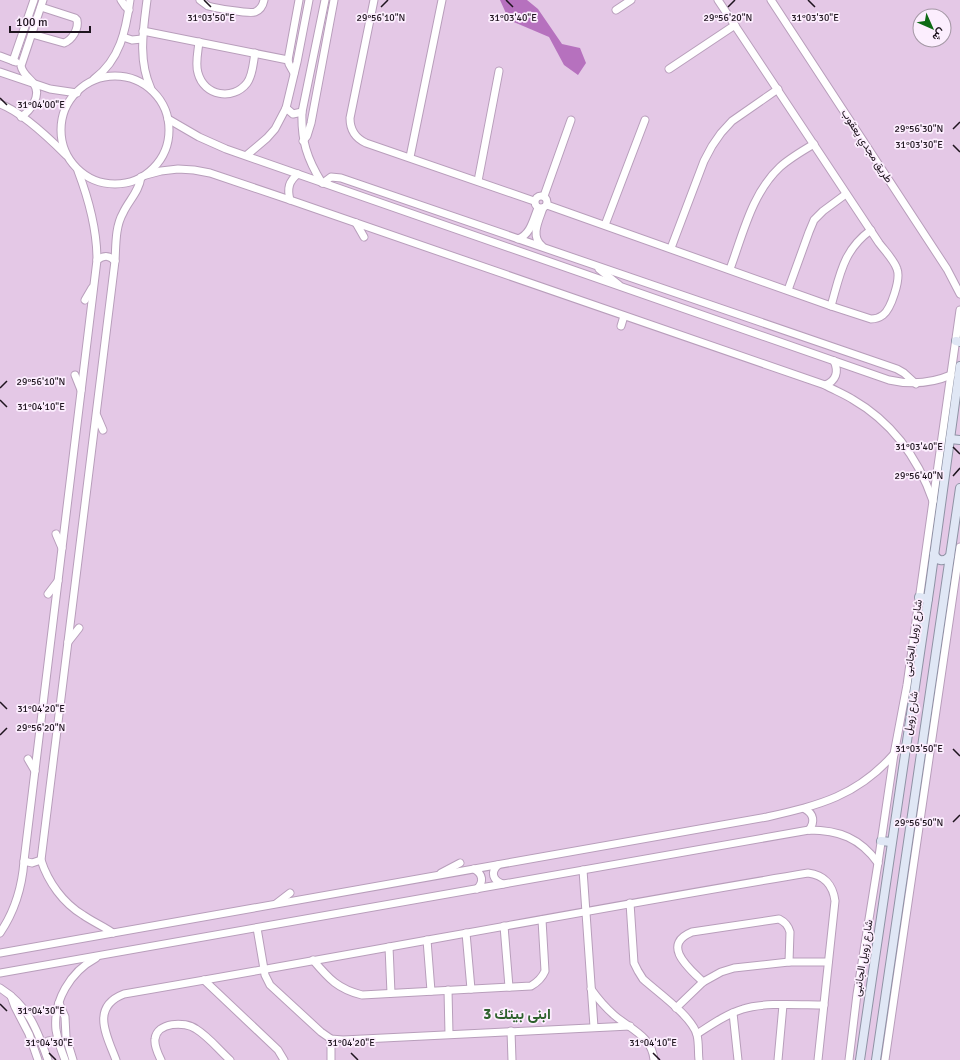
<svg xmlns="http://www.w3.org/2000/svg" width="960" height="1060" font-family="Signika,Vazirmatn,sans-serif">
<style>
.water{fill:#b671be}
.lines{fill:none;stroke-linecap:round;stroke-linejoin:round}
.minor-casing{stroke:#b89ebb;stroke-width:9}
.major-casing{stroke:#8f93a5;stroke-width:10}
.minor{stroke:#fff;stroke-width:7}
.major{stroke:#e0e7f5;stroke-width:8}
.ticks{fill:none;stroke:#1e141e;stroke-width:1.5}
.labels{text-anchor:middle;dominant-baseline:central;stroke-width:3.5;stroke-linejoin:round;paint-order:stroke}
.street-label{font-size:11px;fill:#1e141e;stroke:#fceefe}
.district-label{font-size:15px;font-weight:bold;fill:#2d612c;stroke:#fceefe}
.ticks-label{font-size:10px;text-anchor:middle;fill:#1e141e;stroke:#fceefe;stroke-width:3.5;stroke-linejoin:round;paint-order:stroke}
</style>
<rect width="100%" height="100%" fill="#e4c8e6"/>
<polygon class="water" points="500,0 527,0 538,9 562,44 580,48 586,63 578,75 564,65 549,37 509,20"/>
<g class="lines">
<g class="minor-casing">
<g id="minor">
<polyline points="121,0 125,6 129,10"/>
<path d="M147,0C143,31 138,60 151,89"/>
<path d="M200,0C203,2 205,4 208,6C215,8 249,14 255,12C260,10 263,5 264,0"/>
<path d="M374,0L350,118C350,130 355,138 366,143L534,201"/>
<polyline points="771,0 947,269 960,294"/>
<polyline points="616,10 631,0"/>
<polyline points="143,31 288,60"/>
<path d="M32,34L64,43C72,40 79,29 77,20L75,18L41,7"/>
<polyline points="123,37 132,40 142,39"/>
<path d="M199,42C198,52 195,64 198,73C204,96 233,101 247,83C253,75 253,63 255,53"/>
<polyline points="0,56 16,62"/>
<polyline points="13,61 34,0"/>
<polyline points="669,69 735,25"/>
<polyline points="0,72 50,89 77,93"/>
<polyline points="294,73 289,64 288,60 299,0"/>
<circle cx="115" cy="130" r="54"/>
<path d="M94,79C120,60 126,30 130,0"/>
<path d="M0,104C22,112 49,138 66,155"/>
<polyline points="286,108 293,114 302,112"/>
<path d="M21,117C30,111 42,96 34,84C30,78 23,75 21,66L43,0"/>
<path d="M168,119L199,137L226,149L889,380C911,385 930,384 951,375"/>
<polyline points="303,141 307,136 311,123 334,0"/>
<polyline points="247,155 267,138 275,129 286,108 297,62 309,0"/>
<polyline points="410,157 442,0"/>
<path d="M146,175L161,171L178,169L194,170L210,173L290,200L825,385C834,390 844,394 852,399C892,422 918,458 933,501"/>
<polyline points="478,181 499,71"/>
<path d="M322,183C307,159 301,140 302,112L325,0"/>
<polyline points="323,183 331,177 341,178 897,369 904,373 916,384"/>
<circle cx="541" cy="202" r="6"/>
<polyline points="544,196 571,120"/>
<path d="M290,200C287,188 289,181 298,174"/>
<path d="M547,205L831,306L871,319C875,319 879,318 883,315C891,309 901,279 897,269C894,260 885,251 879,243L718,0"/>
<polyline points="356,223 364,237"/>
<polyline points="605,225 645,120"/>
<path d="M518,239C531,234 533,220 538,208"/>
<path d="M542,246C530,236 539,220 543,208"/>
<polyline points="671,248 704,161 712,146 721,133 732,121 778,89"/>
<path d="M97,260C104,255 109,255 115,261"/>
<polyline points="599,269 619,285"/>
<path d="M730,269C743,234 752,193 780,167C790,158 802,151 814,144"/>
<polyline points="788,290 809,232 814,220 823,211 846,194"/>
<polyline points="85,300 92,288"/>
<path d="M831,306C840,275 843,250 871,230"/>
<polyline points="621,326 624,316"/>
<polyline points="75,375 81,390"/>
<path d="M825,385C836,381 839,372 834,361"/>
<polyline points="97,416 103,430"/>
<polyline points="56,534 62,548"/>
<polyline points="48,594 58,581"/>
<polyline points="68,642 79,628"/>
<polyline points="28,759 35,771"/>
<path d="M805,809C814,814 815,822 809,830"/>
<polyline points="24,861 32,863 41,860"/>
<path d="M498,865C490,872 493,881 503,884"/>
<path d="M474,869C483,874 484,882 477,889"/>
<polyline points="583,870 594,1027"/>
<polyline points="441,873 460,863"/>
<polyline points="277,903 290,893"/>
<path d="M630,903L634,963L638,971L643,979C657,992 692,1016 697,1035C699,1043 698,1052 699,1060"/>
<polyline points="504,926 509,987"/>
<polyline points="257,928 265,975 270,985 321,1032 331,1039 343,1040 630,1026"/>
<path d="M0,933C15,911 22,888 24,861L97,260C97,229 89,200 78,171"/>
<path d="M113,933C103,926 93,922 83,915C63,903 48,882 41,860L115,261C116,246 115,227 123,213C129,200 139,192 141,177"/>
<polyline points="466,933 471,989"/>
<polyline points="427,940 431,991"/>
<polyline points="389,947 391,993"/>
<path d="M0,953L767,817C820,805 857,796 894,754"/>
<path d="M313,960C329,979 338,989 362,995L531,986C538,982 542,978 545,971L542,920"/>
<path d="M0,973L809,830C839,830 860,838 878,863"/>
<polyline points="204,980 278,1050 284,1060"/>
<path d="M703,982C690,969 660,945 692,932L779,919C785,922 788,925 790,932L789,962"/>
<path d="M0,988C29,1006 37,1030 48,1060"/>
<path d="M591,989C598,999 605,1007 614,1015C630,1029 652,1036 654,1060"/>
<polyline points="448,990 449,1034"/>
<polyline points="11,996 15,1007 29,1034 38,1060"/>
<polyline points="59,1003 65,1017 66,1037 73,1060"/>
<polyline points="676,1008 703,982 721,972 734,968 789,962 828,962"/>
<polyline points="733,1013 738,1060"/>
<polyline points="511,1031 512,1060"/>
<path d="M697,1034C711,1025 726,1014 743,1009C763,1002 802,1005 824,1005"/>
<polyline points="331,1039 331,1060"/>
<polyline points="43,1046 48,1041 55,1040 59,1042"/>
<path d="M65,1060C61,1050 58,1041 56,1030C53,1001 70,972 96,958"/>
<path d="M116,1060C107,1036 90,1007 124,994C352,955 580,911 808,873C824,875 833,885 835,901L818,1060"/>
<path d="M161,1060C158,1054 154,1046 155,1039C157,1022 185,1021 196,1029C209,1037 219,1050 230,1060"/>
<polyline points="778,1060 783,1005"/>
<polyline points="849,1060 857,994 878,863 894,754 907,685 960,310"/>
<polyline points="885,1060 960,547"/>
</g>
</g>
<g class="major-casing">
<g id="major">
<polyline points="956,341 960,342"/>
<polyline points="950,439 960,440"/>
<path d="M934,554C938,562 944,562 950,556"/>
<polyline points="919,597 928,599"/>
<polyline points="881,841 891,842"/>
<polyline points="860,1060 930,585 960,366"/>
<polyline points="876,1060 960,488"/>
</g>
</g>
<use href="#minor" class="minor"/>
<use href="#major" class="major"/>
</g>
<path class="ticks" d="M204,0L211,7M506,0L513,7M808,0L815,7M381,7L388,0M728,7L735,0M0,98L7,105M953,129L960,122M953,145L960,152M0,388L7,381M0,400L7,407M953,447L960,454M953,476L960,468M0,702L7,709M0,735L7,728M953,749L960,756M953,822L960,815M0,1004L7,1011M49,1053L56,1060M351,1053L358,1060M653,1053L660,1060"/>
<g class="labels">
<g class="street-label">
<text transform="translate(867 146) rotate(57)">طريق مجدي يعقوب</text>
<text transform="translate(913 638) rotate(-82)">شارع زويل الجانبى</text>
<text transform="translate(911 713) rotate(-81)">شارع زويل</text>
<text transform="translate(863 958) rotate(-81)">شارع زويل الجانبى</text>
</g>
<g class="district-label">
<text x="517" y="1014">ابنى بيتك 3</text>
</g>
</g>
<g class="ticks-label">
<text x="211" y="21">31°03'50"E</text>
<text x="381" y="21">29°56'10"N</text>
<text x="513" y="21">31°03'40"E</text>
<text x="728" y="21">29°56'20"N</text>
<text x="815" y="21">31°03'30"E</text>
<text x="41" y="108">31°04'00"E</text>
<text x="919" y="132">29°56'30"N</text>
<text x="919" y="148">31°03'30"E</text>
<text x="41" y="385">29°56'10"N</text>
<text x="41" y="410">31°04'10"E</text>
<text x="919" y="450">31°03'40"E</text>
<text x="919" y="479">29°56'40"N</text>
<text x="41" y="712">31°04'20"E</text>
<text x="41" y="731">29°56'20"N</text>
<text x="919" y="752">31°03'50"E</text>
<text x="919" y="826">29°56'50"N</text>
<text x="41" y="1014">31°04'30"E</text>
<text x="49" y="1046">31°04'30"E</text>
<text x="351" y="1046">31°04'20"E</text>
<text x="653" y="1046">31°04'10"E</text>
</g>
<g transform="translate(932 28) rotate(135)"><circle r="19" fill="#fceefe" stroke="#a397a4"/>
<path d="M0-3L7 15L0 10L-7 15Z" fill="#0d6a14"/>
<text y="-6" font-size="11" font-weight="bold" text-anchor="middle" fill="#1e141e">ش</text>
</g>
<path d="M10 26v6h80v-6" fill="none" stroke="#1e141e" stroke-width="2"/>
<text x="16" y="26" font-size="12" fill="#1e141e" stroke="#fceefe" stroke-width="3" paint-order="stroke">100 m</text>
</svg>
